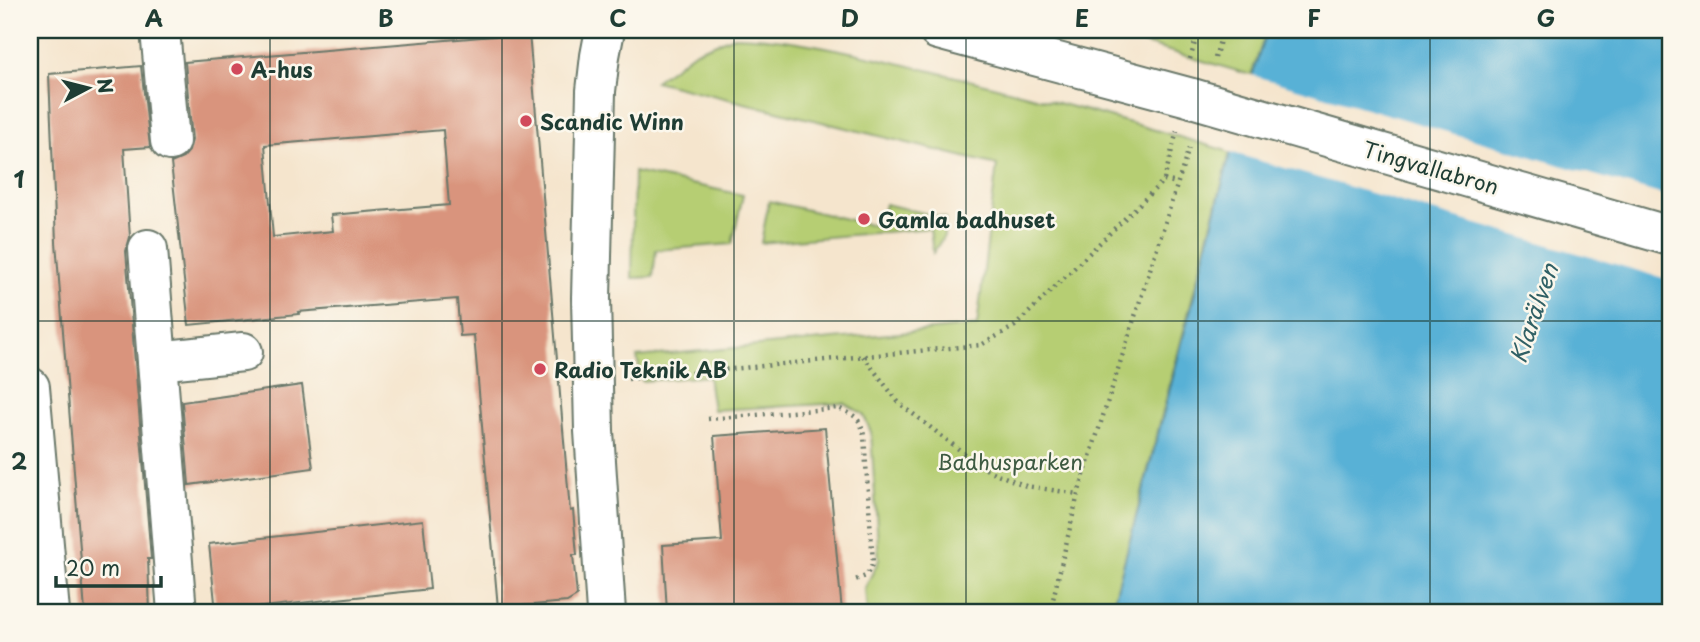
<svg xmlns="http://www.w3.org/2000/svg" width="1700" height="642" viewBox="0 0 1700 642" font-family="'Playpen Sans',sans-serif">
  <rect width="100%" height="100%" fill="#fbf7ec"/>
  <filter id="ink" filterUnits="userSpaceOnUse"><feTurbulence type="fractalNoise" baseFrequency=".0143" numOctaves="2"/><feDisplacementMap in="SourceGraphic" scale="14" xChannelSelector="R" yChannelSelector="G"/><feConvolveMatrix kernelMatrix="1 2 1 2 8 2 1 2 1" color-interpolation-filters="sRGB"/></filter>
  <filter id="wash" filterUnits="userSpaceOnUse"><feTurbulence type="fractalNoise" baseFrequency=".00686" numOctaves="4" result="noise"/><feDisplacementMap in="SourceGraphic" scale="28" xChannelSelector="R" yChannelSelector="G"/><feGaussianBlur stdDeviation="1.57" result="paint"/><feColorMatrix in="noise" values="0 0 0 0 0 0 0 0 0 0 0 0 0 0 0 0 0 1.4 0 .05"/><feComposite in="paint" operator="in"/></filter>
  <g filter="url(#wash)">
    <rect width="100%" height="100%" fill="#f5e5cd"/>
    <!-- green -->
    <g fill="#b6ce73" stroke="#6a8654" stroke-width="2">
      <polygon points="1097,30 1267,30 1251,75"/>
      <path d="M734,36C800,38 864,55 927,70C1029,94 1130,122 1230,152L1111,612H867L865,588L879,560L871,432L863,414L844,403L713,410L708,376L642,381L637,357L977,326L997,165L655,81L696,51Z"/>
      <polygon points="634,172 743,195 732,244 656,250 653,277 632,278"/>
      <polygon points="769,201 880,227 885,204 945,218 944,236 933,253 930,228 761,243"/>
    </g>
    <!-- water -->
    <path fill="#59b1d6" stroke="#3c7785" stroke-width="2" d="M1267,30H1670V612H1111C1139,507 1167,403 1194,297C1217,208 1237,118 1267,30Z"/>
    <!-- pier -->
    <polygon fill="#f5e5cd" points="1248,74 1670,197 1670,280 1226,151"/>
    <g id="blocks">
      <!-- building -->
      <g fill="#d9947d" fill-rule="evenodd">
        <path d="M529,33L570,511L573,510L577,555H573L577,596L567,602L498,608L474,335L460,336L457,299L298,312L299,314L189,325L171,163L183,158L189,151L192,140L185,62ZM443,130L449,205L331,215L333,231L273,237L265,145Z"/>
        <polygon points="141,66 150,147 124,149 130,237 126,251 151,559 148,559 150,612 85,612 56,242 49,74"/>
        <polygon points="302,385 313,468 189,485 182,402"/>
        <polygon points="825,428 842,612 667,612 663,545 722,541 714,436"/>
        <polygon points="423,520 430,589 216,612 209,544"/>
      </g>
    </g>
  </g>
  <g filter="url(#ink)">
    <use href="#blocks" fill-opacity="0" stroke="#6a786a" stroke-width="2"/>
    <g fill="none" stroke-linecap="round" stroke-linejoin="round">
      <defs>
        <g id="minor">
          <polyline points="160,30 170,141"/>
          <polyline points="605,30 600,56 596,91 591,298 594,431 606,612"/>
          <polyline points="938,30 1192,98"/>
          <polyline points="148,249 177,612"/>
          <polyline points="157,361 243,352"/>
          <polyline points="30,387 50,612"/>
        </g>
      </defs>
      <!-- minor casing -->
      <use href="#minor" stroke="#6a786a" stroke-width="42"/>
      <!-- path -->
      <g stroke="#6a786a" stroke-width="4.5" stroke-dasharray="2 5" stroke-linecap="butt">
        <polyline points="1215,58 1223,30"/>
        <polyline points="1190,59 1199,30"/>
        <polyline points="1164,180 1177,131"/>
        <polyline points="863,356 899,403 983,468 1026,486 1078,494"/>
        <polyline points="628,379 981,345 1015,326 1164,180 1177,183"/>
        <path d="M708,419L838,408C855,415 861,418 864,436L873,563L866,576L852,581"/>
        <polyline points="1050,612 1078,494 1189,148"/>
      </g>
      <!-- minor -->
      <use href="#minor" stroke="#fff" stroke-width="38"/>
      <defs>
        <polyline id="minor-bridge" points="1192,98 1670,236"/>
      </defs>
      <!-- minor-bridge casing -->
      <use href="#minor-bridge" stroke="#6a786a" stroke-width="42" stroke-linecap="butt"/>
      <!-- minor-bridge -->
      <use href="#minor-bridge" stroke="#fff" stroke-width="38"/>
    </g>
  </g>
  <!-- grid -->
  <path fill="none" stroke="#1f3d34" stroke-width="2" stroke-opacity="0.55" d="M270,30V612M502,30V612M734,30V612M966,30V612M1198,30V612M1430,30V612M30,321H1670"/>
  <!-- markers -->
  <g fill="#d1495b" stroke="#fbf7ec" stroke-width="2.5">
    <circle cx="237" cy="69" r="7"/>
    <circle cx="526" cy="121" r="7"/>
    <circle cx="864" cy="219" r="7"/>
    <circle cx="540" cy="369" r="7"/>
  </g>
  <g text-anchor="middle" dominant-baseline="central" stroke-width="5" stroke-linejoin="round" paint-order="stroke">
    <!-- poi labels -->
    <g font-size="21" font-weight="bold" fill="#1f3d34" stroke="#fbf7ec" text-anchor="start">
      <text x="251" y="69">A-hus</text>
      <text x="540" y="121">Scandic Winn</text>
      <text x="878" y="219">Gamla badhuset</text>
      <text x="554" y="369">Radio Teknik AB</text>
    </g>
    <!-- street labels -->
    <g font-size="21" fill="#1f3d34" stroke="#fbf7ec">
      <text transform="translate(1431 167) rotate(16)">Tingvallabron</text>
    </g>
    <!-- park labels -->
    <g font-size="21" fill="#3d5a41" stroke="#fbf7ec">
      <text x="1010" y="461">Badhusparken</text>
    </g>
    <!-- water labels -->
    <g font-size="23" font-style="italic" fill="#306065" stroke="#fbf7ec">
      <text transform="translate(1533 313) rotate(-71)">Klarälven</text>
    </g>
  </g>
  <!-- margin -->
  <rect width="1700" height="642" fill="none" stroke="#fbf7ec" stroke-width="77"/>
  <!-- north arrow -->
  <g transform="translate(88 88) rotate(83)" stroke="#fbf7ec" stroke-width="5" paint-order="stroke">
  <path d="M0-5L12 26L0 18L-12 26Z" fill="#1f3d34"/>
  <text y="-10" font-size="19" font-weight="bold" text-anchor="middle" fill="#1f3d34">N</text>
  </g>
  <!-- scale -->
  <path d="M56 576v10h105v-10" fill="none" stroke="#1f3d34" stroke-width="3.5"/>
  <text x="66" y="576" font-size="21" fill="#1f3d34" stroke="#fbf7ec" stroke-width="5" paint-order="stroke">20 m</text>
  <rect x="38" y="38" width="1624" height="566" fill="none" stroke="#1f3d34" stroke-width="2.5"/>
  <g font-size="23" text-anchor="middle" font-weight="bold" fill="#1f3d34">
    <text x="154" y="27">A</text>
    <text x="386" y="27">B</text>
    <text x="618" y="27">C</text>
    <text x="850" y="27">D</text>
    <text x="1082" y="27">E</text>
    <text x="1314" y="27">F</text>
    <text x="1546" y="27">G</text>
    <text x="19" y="188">1</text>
    <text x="19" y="470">2</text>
  </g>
</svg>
